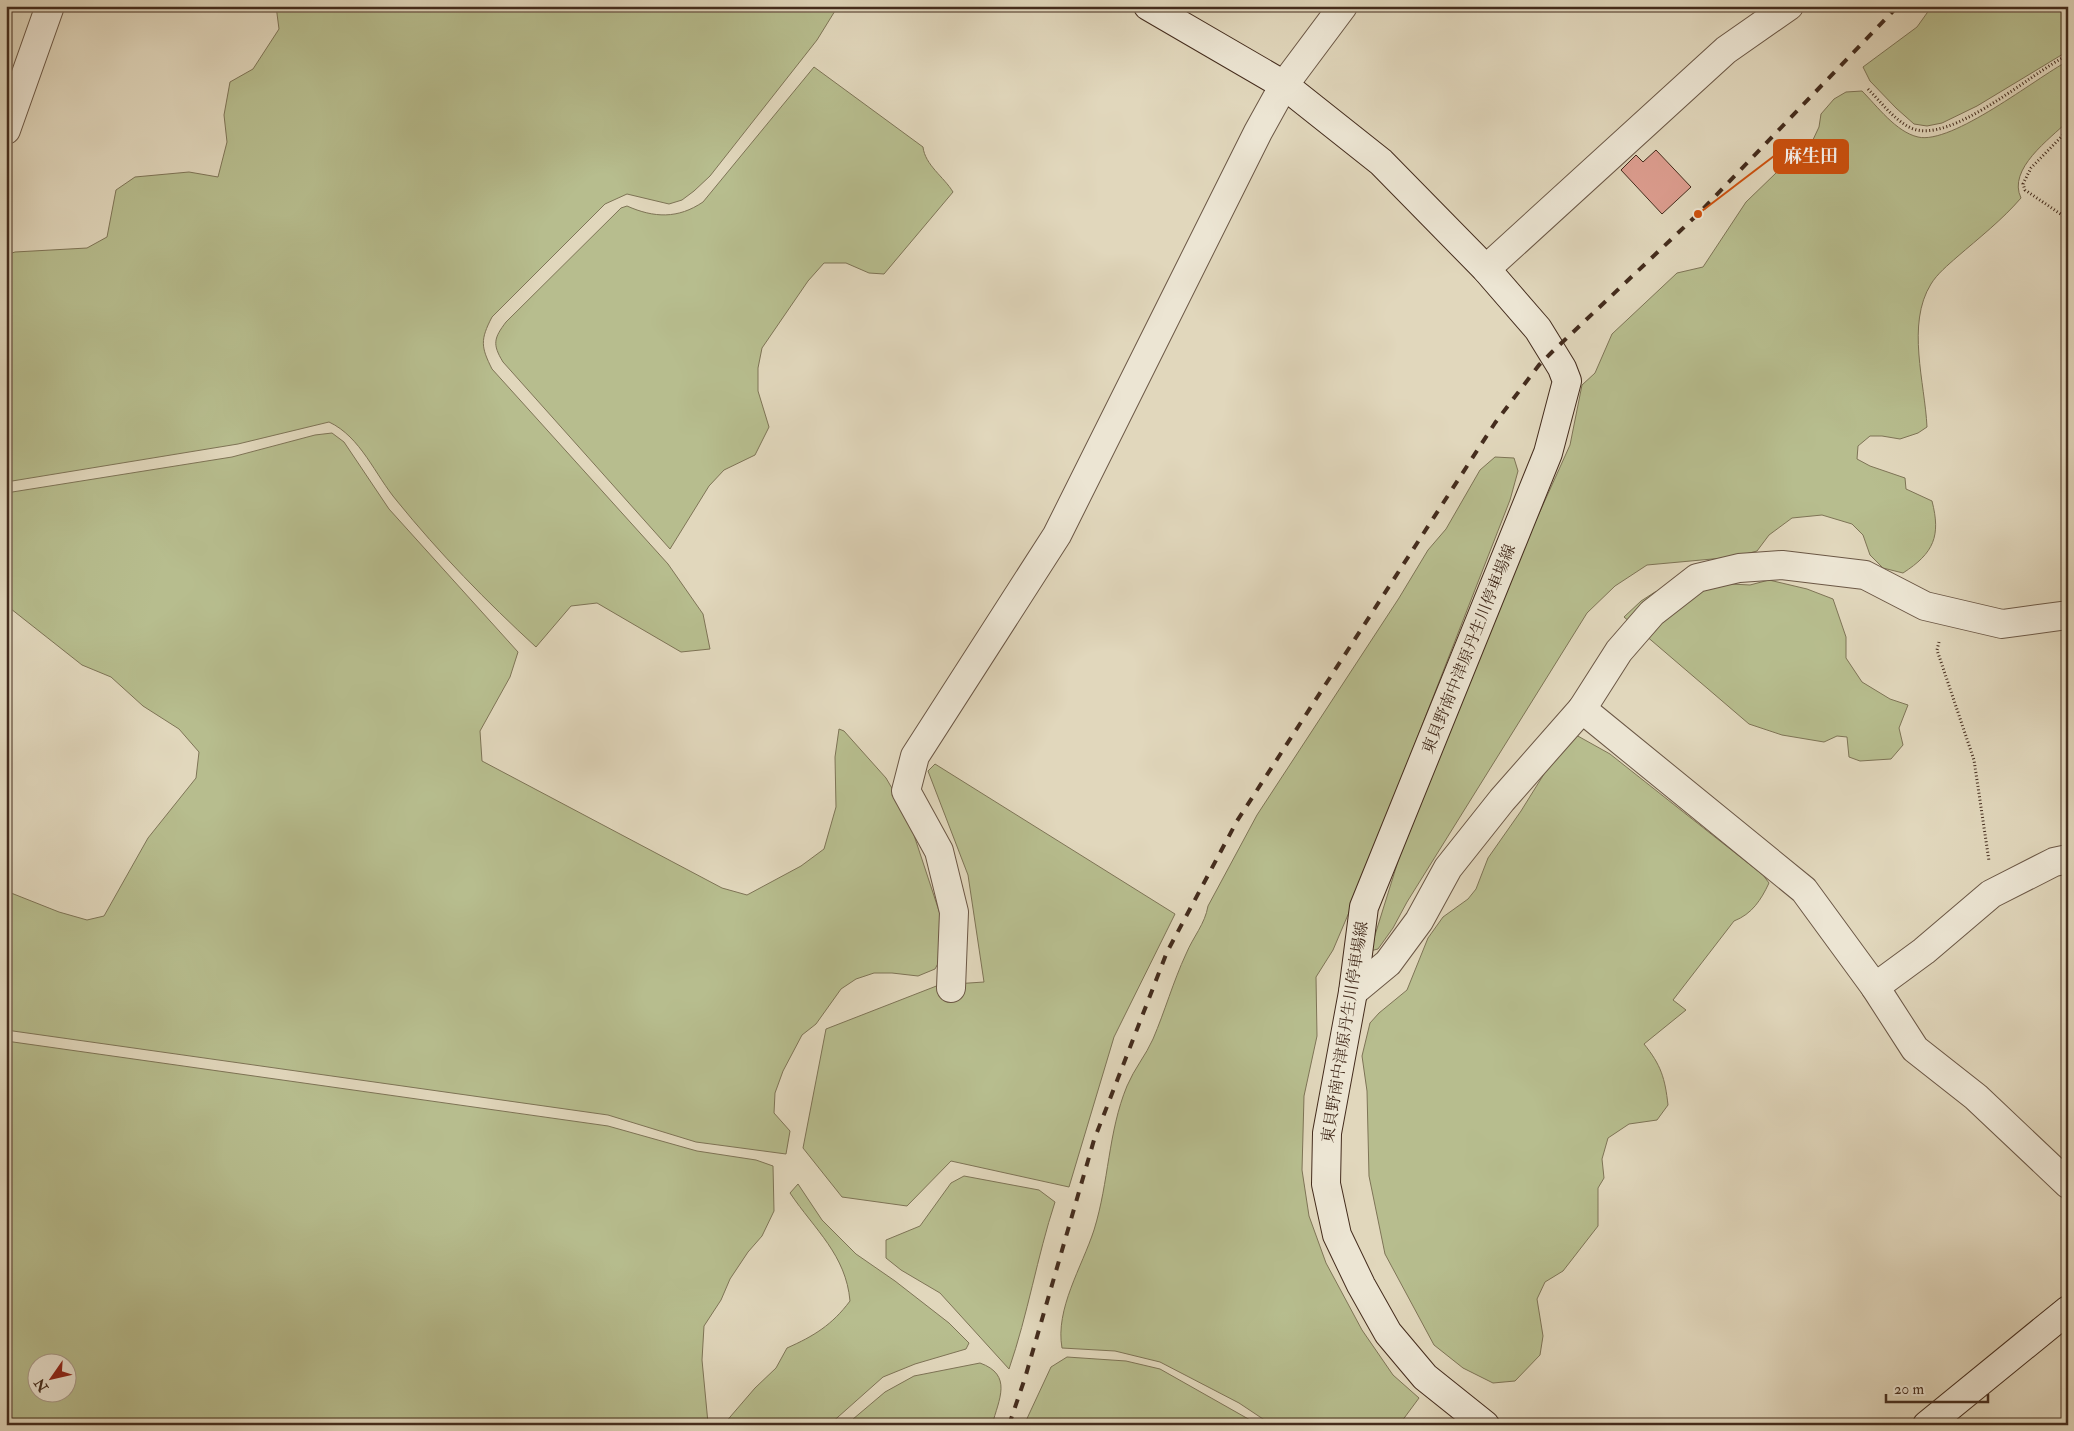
<svg xmlns="http://www.w3.org/2000/svg" width="2074" height="1431" viewBox="0 0 2074 1431" font-family="'IM FELL Double Pica','Noto Serif JP',serif">
  <rect width="100%" height="100%" fill="#e1d7bc"/>
  <filter id="stains"><feTurbulence type="fractalNoise" baseFrequency=".004" numOctaves="4"/><feColorMatrix values="0 0 0 0 .2 0 0 0 0 .09 0 0 0 0 .02 0 0 0 .5 -.17"/></filter>
  <radialGradient id="worn" r=".72"><stop offset=".6" stop-color="#630" stop-opacity="0"/><stop offset="1" stop-color="#630" stop-opacity=".3"/></radialGradient>
  <!-- green -->
  <g fill="#b7bd8e" stroke="#7e7456" fill-rule="evenodd">
    <path d="M276,6H838L817,40L710,176L694,191L682,200L669,204L627,194L605,204L492,317C480,340 481,347 492,369L668,564L703,614L710,649L681,652L597,603L571,606L536,647C487,602 439,553 397,501C375,475 361,437 329,422L238,444L6,482V255L15,252L87,248L107,237L116,190L135,177L189,172L218,177L227,142L224,115L230,82L253,69L279,29Z"/>
    <polygon points="1932,6 2068,6 2068,51 1977,106 1942,123 1927,126 1914,124 1896,108 1870,81 1863,67 1917,27"/>
    <path d="M2068,61V121C2050,139 2007,169 2021,198C2002,220 1979,238 1957,257C1948,265 1937,274 1931,284C1906,324 1925,383 1927,427L1918,433L1900,439L1882,436H1870L1858,446L1857,459L1870,466L1905,478L1906,489L1932,501C1941,536 1934,553 1903,573L1883,568L1870,555L1863,535L1852,524L1822,515L1792,518L1769,535L1757,551L1734,557L1647,565L1615,586L1587,613L1407,902L1393,928L1378,949L1370,951L1399,858L1528,538L1570,445L1582,385L1595,373L1612,334L1677,273L1703,267L1746,202L1777,172L1802,154L1811,144L1819,127L1821,114L1834,99L1846,92L1862,91C1877,106 1896,132 1918,137C1952,145 2036,78 2068,61Z"/>
    <path d="M814,67L923,147C925,165 944,177 953,192L884,274L869,273L846,263H824L808,281L762,348L758,368V391L769,427L755,455L724,470L709,486L670,549L503,362C492,344 494,338 506,322L621,208L627,206C654,218 678,219 703,202Z"/>
    <polygon points="332,433 344,442 389,509 518,652 510,677 480,731 482,761 722,888 747,895 801,866 824,849 836,807 835,757 839,729 844,731 886,778 907,814 942,920 941,958 935,969 918,976 892,973 874,973 856,979 841,989 816,1024 802,1035 783,1071 775,1093 774,1113 790,1131 786,1154 696,1142 608,1115 6,1030 6,891 59,912 87,920 104,916 148,838 196,778 199,752 179,729 143,706 111,677 82,665 6,605 6,493 232,457 315,435"/>
    <path d="M1495,457L1514,458L1518,471L1510,500L1350,910L1333,950L1316,977L1317,1036L1304,1096L1302,1170L1309,1216L1326,1263L1362,1330L1393,1375L1419,1398L1399,1425H1272L1239,1403L1160,1362L1115,1351L1062,1348C1055,1309 1082,1267 1094,1230C1109,1182 1108,1132 1127,1086C1134,1069 1146,1055 1153,1039C1165,1011 1173,982 1186,954C1193,937 1205,924 1208,906L1257,815L1399,598L1428,550L1446,529L1480,470Z"/>
    <polygon points="1769,580 1807,589 1833,599 1846,637 1846,658 1862,682 1890,699 1908,705 1899,728 1903,745 1891,759 1860,761 1849,757 1847,737 1837,736 1824,742 1782,735 1749,724 1624,617 1641,601 1655,592 1671,588 1731,584 1750,585"/>
    <path d="M1576,735L1610,754L1763,875L1769,883C1761,900 1752,914 1734,921L1673,1000L1686,1010L1644,1044C1661,1065 1665,1078 1668,1105L1657,1120L1629,1124L1608,1138L1602,1159L1604,1178L1598,1188V1226L1563,1271L1545,1282L1537,1299L1543,1336L1540,1355L1515,1381L1493,1383L1463,1368L1434,1345L1385,1254L1369,1176L1367,1091L1362,1056L1370,1023L1379,1013L1407,990L1428,938L1443,917L1468,899L1476,889L1488,858L1521,811L1549,766Z"/>
    <polygon points="935,764 1175,914 1114,1037 1069,1187 951,1161 907,1206 842,1197 803,1148 826,1029 939,985 984,982 968,875 928,771"/>
    <path d="M6,1041L608,1126L697,1151L756,1160L773,1166L774,1211L762,1236L748,1252L730,1279L721,1300L704,1326L702,1360L708,1423L724,1424L755,1388L776,1368L787,1348C814,1336 832,1325 850,1301C846,1255 815,1230 790,1193L798,1184L822,1220L856,1254L895,1281L949,1323L969,1343L966,1349L915,1364L883,1377L829,1425H6ZM38,1364H68V1394H38Z"/>
    <path d="M964,1176L1039,1190L1055,1202C1037,1257 1028,1314 1009,1369L940,1293L901,1270L886,1258V1240L920,1226L951,1183Z"/>
    <polygon points="1067,1357 1126,1361 1160,1369 1259,1425 1024,1425 1051,1367"/>
    <path d="M980,1363C1013,1375 999,1399 992,1425H846L885,1392L914,1376Z"/>
  </g>
  <!-- building -->
  <polygon fill="#dc9d8f" stroke="#442c1d" points="1656,150 1691,187 1662,214 1621,170 1636,155 1643,162"/>
  <g fill="none" stroke-linecap="round" stroke-linejoin="round">
    <defs>
      <g id="street">
        <polyline points="6,130 50,6"/>
        <polyline points="1486,269 1726,50 1789,6"/>
        <polyline points="1582,709 1619,651 1652,613 1697,578 1739,568 1782,565 1865,575 1925,606 2002,624 2068,615"/>
        <polyline points="1875,987 1924,951 1991,894 2054,862 2068,859"/>
        <polyline points="951,988 954,912 939,851 906,791 915,756 1057,535 1258,132 1284,85 1343,6"/>
        <polyline points="1353,992 1388,963 1419,921 1448,868 1502,800 1582,709 1804,890 1875,987 1915,1049 1976,1097 2068,1184"/>
      </g>
      <g id="secondary">
        <polyline points="1148,6 1284,85 1381,162 1486,269 1538,329 1562,368 1567,381 1548,453 1364,907 1353,992 1327,1133 1326,1184 1337,1235 1361,1285 1388,1333 1425,1377 1485,1425"/>
        <polyline points="1927,1425 2068,1310"/>
      </g>
    </defs>
    <!-- street casing -->
    <use href="#street" stroke="#6b5745" stroke-width="30"/>
    <!-- secondary casing -->
    <use href="#secondary" stroke="#442c1d" stroke-width="30"/>
    <!-- path -->
    <g stroke="#442c1d" stroke-width="3" stroke-dasharray="1 2.5" stroke-linecap="butt">
      <path d="M1868,89C1881,102 1894,120 1911,128C1950,146 2032,72 2068,55"/>
      <polyline points="2068,130 2031,168 2023,184 2025,190 2068,219"/>
      <polyline points="1939,642 1937,650 1974,760 1989,861"/>
    </g>
    <!-- street -->
    <use href="#street" stroke="#ece5d3" stroke-width="28"/>
    <!-- secondary -->
    <use href="#secondary" stroke="#ece5d3" stroke-width="28"/>
    <!-- rail -->
    <polyline stroke="#442c1d" stroke-width="4" stroke-dasharray="9 9" stroke-linecap="butt" points="1009,1425 1025,1378 1094,1140 1167,952 1237,821 1495,423 1539,365 1552,352 1698,214 1898,6"/>
  </g>
  <g text-anchor="middle" dominant-baseline="central" stroke-width="5" stroke-linejoin="round" paint-order="stroke">
    <!-- street labels -->
    <g font-size="16" fill="#442c1d" stroke="#ece5d3">
      <text transform="translate(1469 649) rotate(-68)">東貝野南中津原丹生川停車場線</text>
      <text transform="translate(1345 1032) rotate(-81)">東貝野南中津原丹生川停車場線</text>
    </g>
  </g>
  <!-- callouts -->
  <path fill="none" stroke="#cf520f" stroke-width="2" d="M1698 214L1774 156"/>
  <circle fill="#cf520f" stroke="#ece5d3" stroke-width="2" cx="1698" cy="214" r="5"/>
  <rect fill="#cf520f" stroke="#cf520f" stroke-width="2" x="1774" y="140" width="74" height="33" rx="5"/>
  <g font-size="18" text-anchor="middle" font-weight="bold" fill="#fff">
    <text x="1811" y="162">麻生田</text>
  </g>
  <!-- margin -->
  <rect width="2074" height="1431" fill="none" stroke="#e1d7bc" stroke-width="25"/>
  <rect x="8" y="8" width="2059" height="1416" fill="none" stroke="#442c1d" stroke-width="2.5"/>
  <rect x="12" y="12" width="2049" height="1406" fill="none" stroke="#442c1d"/>
  <!-- north arrow -->
  <g transform="translate(52 1378) rotate(236)"><circle r="24" fill="#ece5d3" stroke="#a99b8a"/>
  <path d="M0-4L9 19L0 12L-9 19Z" fill="#8f2418"/>
  <text y="-8" font-size="14" font-weight="bold" text-anchor="middle" fill="#442c1d">N</text>
  </g>
  <!-- scale -->
  <path d="M1886 1394v8h102v-8" fill="none" stroke="#442c1d" stroke-width="2.5"/>
  <text x="1894" y="1394" font-size="15" fill="#442c1d" stroke="#ece5d3" stroke-width="4" paint-order="stroke">20 m</text>
  <rect width="100%" height="100%" filter="url(#stains)"/>
  <rect width="100%" height="100%" fill="url(#worn)"/>
</svg>
